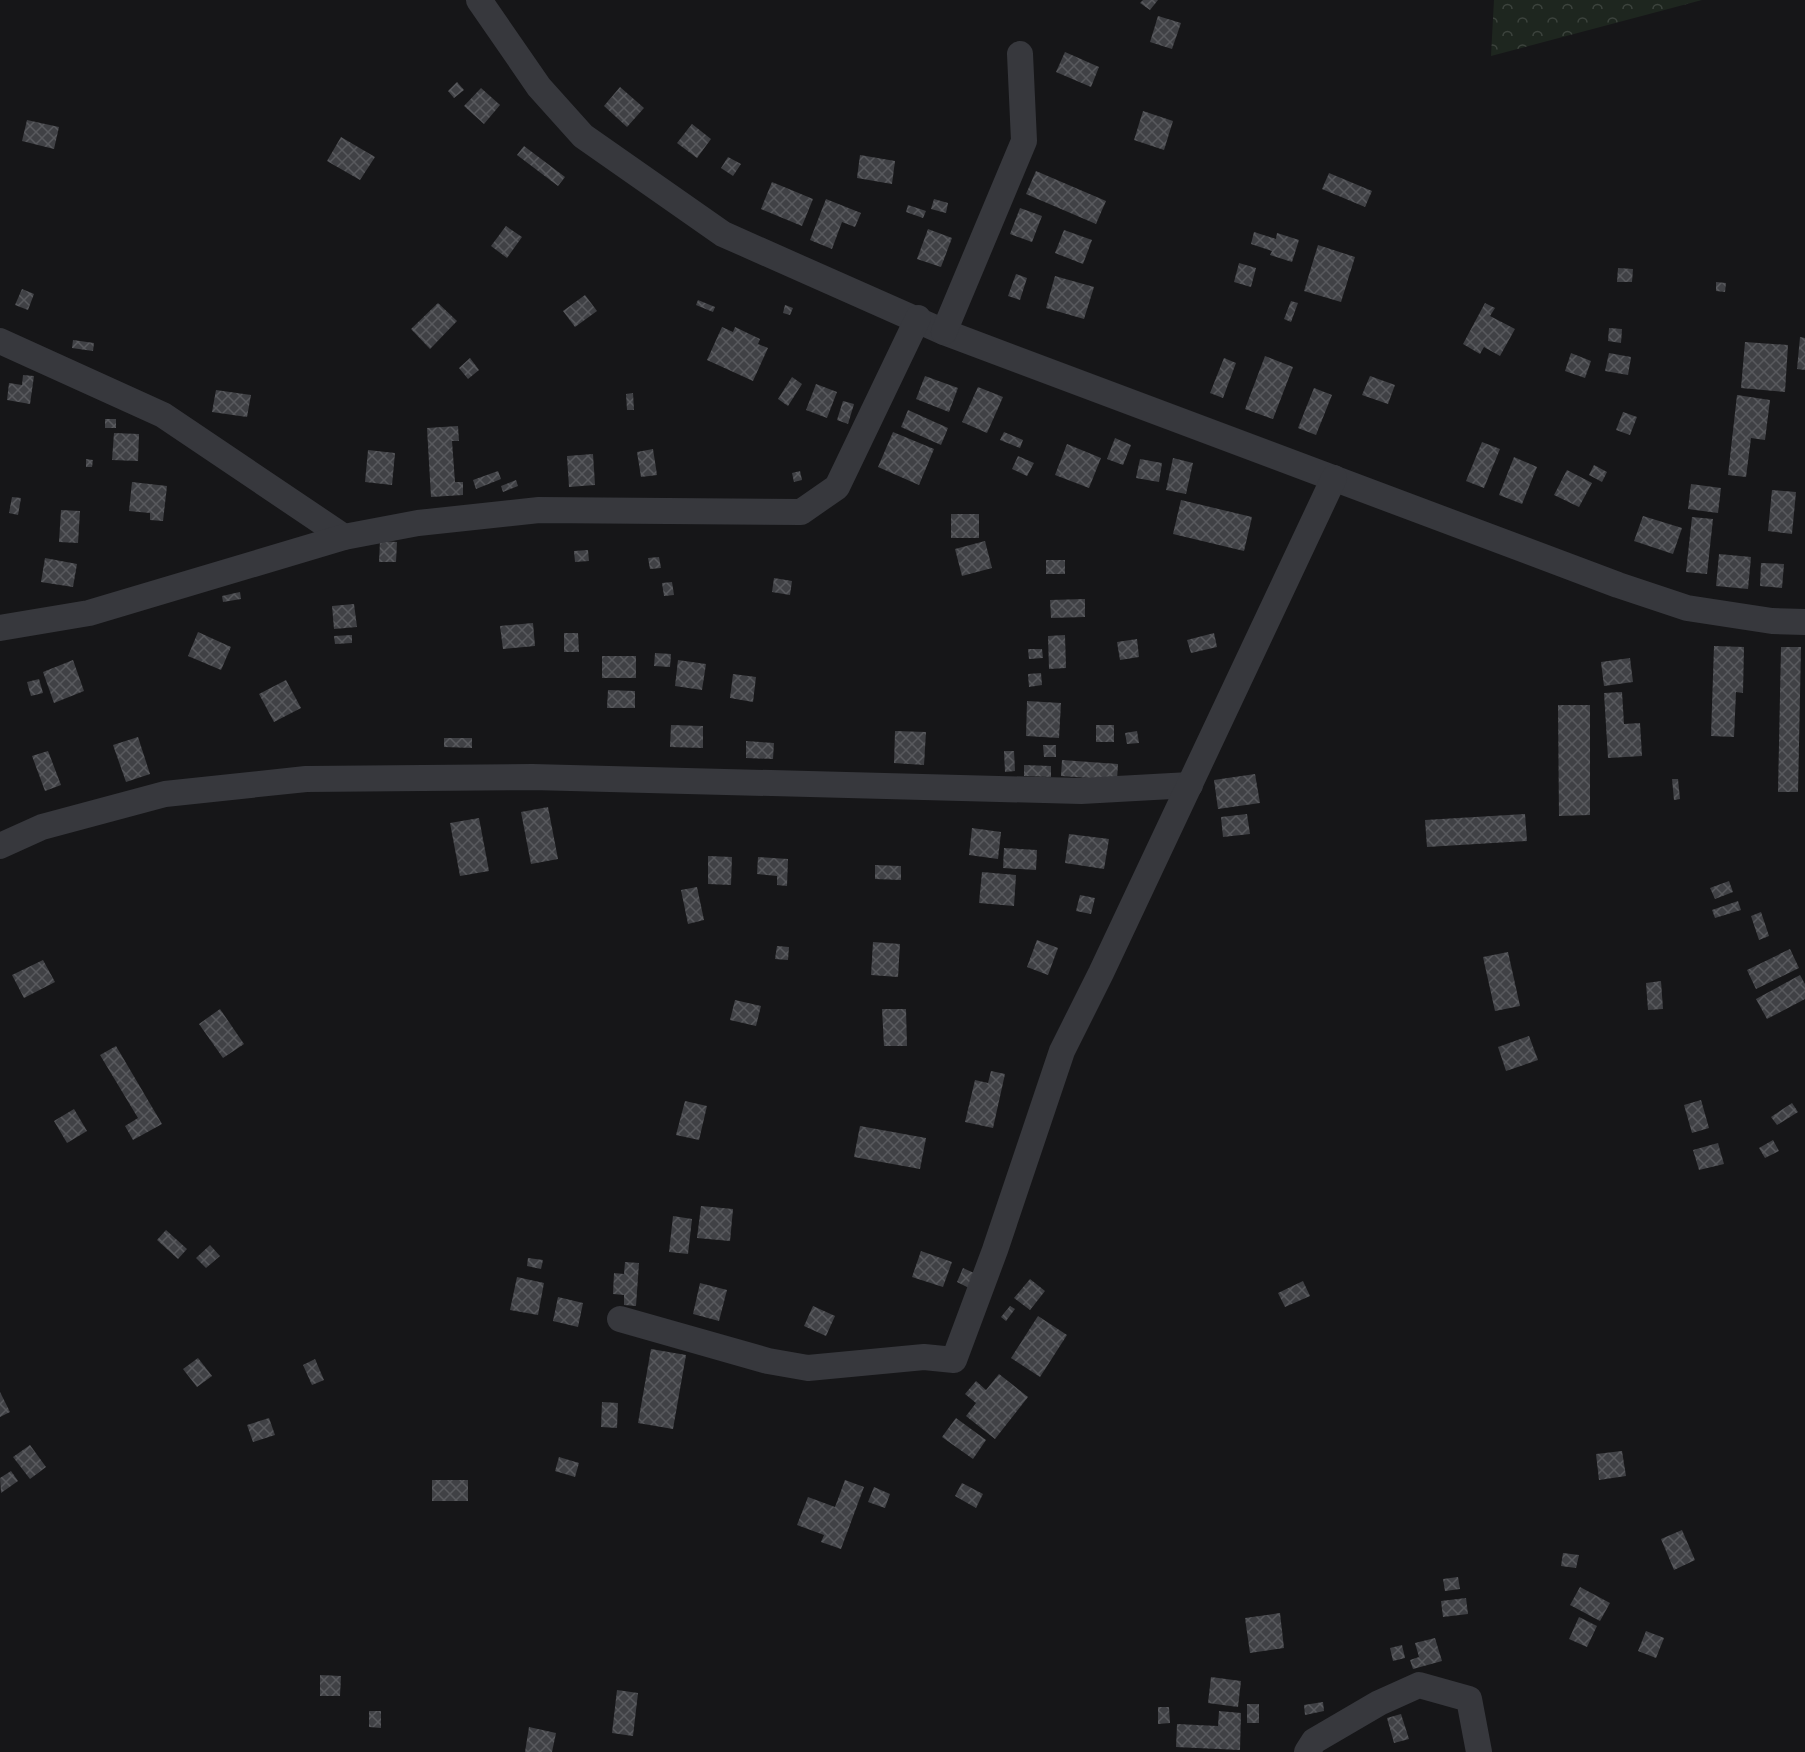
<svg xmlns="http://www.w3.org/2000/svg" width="1805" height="1752" viewBox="0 0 1805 1752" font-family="Quicksand,sans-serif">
  <defs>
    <pattern id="forest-crowns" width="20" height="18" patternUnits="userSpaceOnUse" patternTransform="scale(1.5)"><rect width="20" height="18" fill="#1e261f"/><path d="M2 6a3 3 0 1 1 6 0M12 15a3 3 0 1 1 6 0" fill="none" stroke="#3c433d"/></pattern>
    <pattern id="building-cross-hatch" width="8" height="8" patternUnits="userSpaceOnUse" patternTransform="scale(1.5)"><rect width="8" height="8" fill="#404145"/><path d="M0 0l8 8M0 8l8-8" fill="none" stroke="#595a5e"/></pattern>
  </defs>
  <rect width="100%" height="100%" fill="#161618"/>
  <!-- forest -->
  <polygon fill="url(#forest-crowns)" points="1494,0 1702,0 1491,56"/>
  <!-- building -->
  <g fill="url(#building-cross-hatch)">
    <polygon points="1143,0 1158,0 1150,10 1140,3"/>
    <polygon points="1158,16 1181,23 1172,49 1150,42"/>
    <polygon points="1065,52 1099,67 1091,87 1056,72"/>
    <polygon points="457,82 464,90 454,98 448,91"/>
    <polygon points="620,87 644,108 627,127 604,106"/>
    <polygon points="481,88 500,105 484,124 464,106"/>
    <polygon points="1143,111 1173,121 1164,150 1134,140"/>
    <polygon points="27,120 59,127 54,149 22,141"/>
    <polygon points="692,124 711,139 697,158 677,143"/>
    <polygon points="341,137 375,157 360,180 327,161"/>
    <polygon points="524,146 565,177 558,186 517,155"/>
    <polygon points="860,155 895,161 892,184 857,178"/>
    <polygon points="728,157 741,164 733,176 721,168"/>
    <polygon points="1036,171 1106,201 1096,224 1026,194"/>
    <polygon points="1329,173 1372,191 1365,207 1322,189"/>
    <polygon points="772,182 813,199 802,226 761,209"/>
    <polygon points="826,199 861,213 855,227 842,222 832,249 810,240"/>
    <polygon points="934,199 948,203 946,213 931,209"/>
    <polygon points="908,205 926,211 923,218 906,212"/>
    <polygon points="1020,208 1042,216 1032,242 1010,234"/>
    <polygon points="506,226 522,237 507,258 491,246"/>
    <polygon points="928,229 952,238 941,267 917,259"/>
    <polygon points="1064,230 1092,240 1083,264 1055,253"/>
    <polygon points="1254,232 1276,239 1277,233 1299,240 1292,262 1270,255 1272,251 1251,244"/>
    <polygon points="1318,245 1355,257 1341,302 1304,291"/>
    <polygon points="1239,263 1256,268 1251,287 1234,282"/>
    <polygon points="1618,268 1633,269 1632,282 1617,282"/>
    <polygon points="1016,274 1027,278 1020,300 1008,296"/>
    <polygon points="1055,276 1094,287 1084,319 1046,308"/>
    <polygon points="1716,282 1726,283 1725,292 1716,291"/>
    <polygon points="22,289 34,294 28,310 15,305"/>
    <polygon points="585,295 597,311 575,327 563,311"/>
    <polygon points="698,300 715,307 713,312 696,305"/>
    <polygon points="1291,301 1298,303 1291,322 1284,319"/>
    <polygon points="438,303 457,321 430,349 411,329"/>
    <polygon points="1485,303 1495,308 1490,316 1515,329 1500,356 1484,347 1480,354 1463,344"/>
    <polygon points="785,305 793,308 790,315 783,313"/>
    <polygon points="722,327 733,332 735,327 760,339 758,344 768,348 753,381 707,360"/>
    <polygon points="1609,328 1622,329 1621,343 1608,341"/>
    <polygon points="1800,337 1805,338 1805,370 1797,369"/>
    <polygon points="73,340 94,343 93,351 72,348"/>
    <polygon points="1745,342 1788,345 1785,392 1741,388"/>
    <polygon points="1571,353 1591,361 1585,378 1565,371"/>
    <polygon points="1609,353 1631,357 1628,375 1605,371"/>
    <polygon points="1265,356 1293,367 1273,419 1245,409"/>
    <polygon points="470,358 479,370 468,379 459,368"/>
    <polygon points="1224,358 1236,363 1223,398 1210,393"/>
    <polygon points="23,375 34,376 30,404 7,400 9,383 22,385"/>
    <polygon points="925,376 958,388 949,412 916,399"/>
    <polygon points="1370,376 1395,385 1388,404 1362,395"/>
    <polygon points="792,377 802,384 788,406 778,399"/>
    <polygon points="816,384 837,392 827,418 806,410"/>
    <polygon points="978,387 1003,397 987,433 962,422"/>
    <polygon points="1314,388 1332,395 1316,435 1298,428"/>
    <polygon points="216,390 251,395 247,417 212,412"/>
    <polygon points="633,393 634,410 627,410 626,394"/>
    <polygon points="1737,395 1770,400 1765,440 1751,438 1746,477 1728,475"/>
    <polygon points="843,401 854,404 848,424 837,420"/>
    <polygon points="908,410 948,428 941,445 901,427"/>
    <polygon points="1623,412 1637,417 1630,435 1616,430"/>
    <rect x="105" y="419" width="11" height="9"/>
    <polygon points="458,426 459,441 452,441 455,482 463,482 463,495 431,497 427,428"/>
    <polygon points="893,432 934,449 919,485 878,467"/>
    <polygon points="1004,432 1023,440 1020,448 1000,440"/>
    <polygon points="114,433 139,434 138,461 112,460"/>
    <polygon points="1115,438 1131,445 1123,465 1107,459"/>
    <polygon points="1482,442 1500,449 1484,488 1466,481"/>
    <polygon points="1067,444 1101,458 1089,488 1055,475"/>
    <polygon points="653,449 657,475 641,477 637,452"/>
    <polygon points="368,450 395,453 392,485 365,482"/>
    <polygon points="593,454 595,485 569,487 567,456"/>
    <polygon points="1018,456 1034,463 1027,476 1012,469"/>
    <polygon points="1514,457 1537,467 1522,504 1499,495"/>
    <polygon points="1173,458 1193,463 1186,494 1166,490"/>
    <polygon points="86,459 93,460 92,467 86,467"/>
    <polygon points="1140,459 1162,463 1159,482 1136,478"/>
    <polygon points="1594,465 1607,472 1602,482 1589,475"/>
    <polygon points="1567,470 1592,483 1579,507 1554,495"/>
    <polygon points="498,471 501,479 476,489 473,480"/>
    <polygon points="800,471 802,480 794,482 792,473"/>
    <polygon points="516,480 518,486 503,492 501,486"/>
    <polygon points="132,482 167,486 163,521 150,520 150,513 129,511"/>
    <polygon points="1691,484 1721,488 1718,513 1688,509"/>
    <polygon points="1772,490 1796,492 1792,534 1768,531"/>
    <polygon points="12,497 21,498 18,515 9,513"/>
    <polygon points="1181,500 1252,517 1244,551 1173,534"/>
    <polygon points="61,510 80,511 78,543 59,542"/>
    <rect x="951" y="514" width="28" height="24"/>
    <polygon points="1643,516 1682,528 1673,554 1634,541"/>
    <polygon points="1692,517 1713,519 1707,574 1686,572"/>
    <polygon points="380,541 397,542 396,562 379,562"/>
    <polygon points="985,541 992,568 962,576 955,549"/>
    <polygon points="588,550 589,561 575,562 574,551"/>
    <polygon points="1719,554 1751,557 1748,589 1716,586"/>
    <polygon points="659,557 661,568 650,569 648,558"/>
    <polygon points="45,558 77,564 73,587 41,582"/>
    <rect x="1046" y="560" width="19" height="14"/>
    <polygon points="1761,563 1784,564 1782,588 1760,586"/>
    <polygon points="774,578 792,581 790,595 772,592"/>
    <polygon points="672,582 674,595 664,596 662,583"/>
    <polygon points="240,592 241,599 223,602 222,596"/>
    <polygon points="1085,599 1085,617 1051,618 1050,600"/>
    <polygon points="354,604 357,627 334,629 332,606"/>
    <polygon points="533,623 535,646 503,649 500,626"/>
    <polygon points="198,632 231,647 221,670 188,656"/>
    <polygon points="564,633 578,633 579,652 564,652"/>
    <polygon points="1214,633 1217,647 1191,653 1187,640"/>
    <polygon points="352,635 352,643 335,644 334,636"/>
    <polygon points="1065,635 1066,668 1049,669 1048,636"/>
    <polygon points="1137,639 1139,657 1120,660 1117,642"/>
    <polygon points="1714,646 1744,647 1743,693 1736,692 1734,737 1711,736"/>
    <polygon points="1781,647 1801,647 1798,792 1778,792"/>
    <polygon points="1028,649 1042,649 1043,658 1029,659"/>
    <polygon points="655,653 671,654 670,667 654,666"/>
    <rect x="602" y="656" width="34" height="22"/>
    <polygon points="1630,658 1633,682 1604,686 1601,662"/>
    <polygon points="73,660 84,691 54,703 43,672"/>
    <polygon points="678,660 706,664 702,690 675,686"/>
    <polygon points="1041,673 1042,685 1029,687 1028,674"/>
    <polygon points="733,674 756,677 753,702 730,698"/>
    <polygon points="39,679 43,693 31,696 27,682"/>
    <polygon points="286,680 301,708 274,722 259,694"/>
    <polygon points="608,690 635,691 635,708 607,708"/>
    <polygon points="1622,692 1624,724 1640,723 1642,756 1608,758 1604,693"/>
    <polygon points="1027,701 1061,703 1059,738 1026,736"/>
    <polygon points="1558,705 1590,705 1590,815 1559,816"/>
    <polygon points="671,725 703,726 703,748 670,747"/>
    <rect x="1096" y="725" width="18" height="17"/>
    <polygon points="895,731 926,732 924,765 894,763"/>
    <polygon points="1137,731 1139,743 1127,744 1125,733"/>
    <polygon points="138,737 150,774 126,782 113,745"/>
    <polygon points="444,738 472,738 472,748 444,747"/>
    <polygon points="746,741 774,743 773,759 746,758"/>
    <polygon points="1043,745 1056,745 1056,757 1044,757"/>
    <polygon points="48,751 61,785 45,791 32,756"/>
    <polygon points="1004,751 1014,751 1015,771 1005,772"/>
    <polygon points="1062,760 1118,764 1117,780 1061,776"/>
    <polygon points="1024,765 1051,766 1051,777 1024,776"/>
    <polygon points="1255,774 1260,803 1218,809 1214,780"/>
    <polygon points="1672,779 1678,779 1680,799 1674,800"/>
    <polygon points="548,807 558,859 531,864 521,812"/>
    <polygon points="1247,814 1250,834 1223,837 1221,817"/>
    <polygon points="1525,814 1527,841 1427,847 1425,820"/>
    <polygon points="479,818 489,871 460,876 450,823"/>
    <polygon points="972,828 1001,832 998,859 969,855"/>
    <polygon points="1069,834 1109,839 1104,869 1065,863"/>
    <polygon points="1004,848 1037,850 1036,870 1003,868"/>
    <polygon points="708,856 732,857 731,885 708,884"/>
    <polygon points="758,857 788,859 787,886 777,885 777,876 757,874"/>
    <polygon points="875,865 901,866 901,880 875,879"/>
    <polygon points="982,872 1016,875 1014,906 979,903"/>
    <polygon points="1729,881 1733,892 1715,899 1710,888"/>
    <polygon points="697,887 704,920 688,924 681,890"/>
    <polygon points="1080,895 1095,898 1091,914 1076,911"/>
    <polygon points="1738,901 1741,910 1715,918 1712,910"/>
    <polygon points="1761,912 1769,936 1759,940 1751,916"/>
    <polygon points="1037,940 1058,948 1048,975 1027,967"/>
    <polygon points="873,942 900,944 898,977 871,975"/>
    <polygon points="777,946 789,947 788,960 775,959"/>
    <polygon points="1790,949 1799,968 1756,989 1747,970"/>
    <polygon points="1508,952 1520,1006 1495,1011 1483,957"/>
    <polygon points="43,960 55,982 24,998 12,975"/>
    <polygon points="1800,975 1805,984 1805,999 1767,1019 1756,999"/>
    <polygon points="1661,981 1663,1009 1648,1010 1646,983"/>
    <polygon points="735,1000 761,1006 756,1026 730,1020"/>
    <polygon points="220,1009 244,1044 223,1058 199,1024"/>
    <polygon points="882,1009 906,1009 907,1046 884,1046"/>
    <polygon points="1529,1036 1538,1060 1506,1071 1498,1047"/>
    <polygon points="116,1046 162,1124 133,1140 125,1126 138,1118 100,1055"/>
    <polygon points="991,1071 1005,1074 993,1128 965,1122 975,1080 988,1083"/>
    <polygon points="1701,1100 1709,1128 1692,1133 1684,1105"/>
    <polygon points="685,1101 707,1106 699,1140 676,1135"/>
    <polygon points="1792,1103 1798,1112 1777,1125 1771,1117"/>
    <polygon points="74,1109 87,1131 67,1143 54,1121"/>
    <polygon points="860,1126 926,1138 920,1169 854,1157"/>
    <polygon points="1773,1140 1779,1151 1765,1158 1759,1148"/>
    <polygon points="1718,1143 1724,1164 1699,1170 1693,1150"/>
    <polygon points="701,1206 733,1209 730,1241 697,1238"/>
    <polygon points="673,1216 692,1219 688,1254 669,1252"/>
    <polygon points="166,1230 187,1249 178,1259 157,1240"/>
    <polygon points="210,1245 220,1256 206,1268 196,1258"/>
    <polygon points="921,1251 952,1262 943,1287 912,1277"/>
    <polygon points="528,1258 543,1260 541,1269 527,1266"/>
    <polygon points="625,1262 639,1263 636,1306 624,1305 624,1295 613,1294 614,1273 624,1274"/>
    <polygon points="963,1268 976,1274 969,1288 957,1282"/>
    <polygon points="517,1277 544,1283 538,1315 510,1310"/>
    <polygon points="1030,1279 1045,1291 1030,1310 1014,1298"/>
    <polygon points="1303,1281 1310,1296 1285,1307 1278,1293"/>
    <polygon points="700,1283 727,1290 719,1321 693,1314"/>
    <polygon points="558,1297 583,1303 578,1327 553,1321"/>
    <polygon points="813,1306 835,1316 826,1336 804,1326"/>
    <polygon points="1010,1306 1015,1309 1006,1321 1001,1317"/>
    <polygon points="1038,1316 1067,1335 1040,1377 1011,1358"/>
    <polygon points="651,1349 686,1355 673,1429 638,1423"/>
    <polygon points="198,1358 212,1376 197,1387 183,1369"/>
    <polygon points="315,1359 324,1380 312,1385 303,1365"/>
    <polygon points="999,1374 1028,1397 995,1439 966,1416 976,1403 965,1394 976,1381 986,1390"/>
    <polygon points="0,1392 10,1412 0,1417"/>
    <polygon points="602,1402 618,1403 617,1428 601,1427"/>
    <polygon points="269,1418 275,1435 253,1442 247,1425"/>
    <polygon points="956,1418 986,1440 973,1459 942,1437"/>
    <polygon points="30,1445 46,1467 30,1479 13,1457"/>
    <polygon points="1622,1451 1626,1476 1599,1480 1596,1454"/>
    <polygon points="559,1457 579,1463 575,1477 555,1471"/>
    <polygon points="11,1471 18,1481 1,1493 0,1478"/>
    <rect x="432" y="1480" width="36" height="21"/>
    <polygon points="845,1480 864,1487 841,1549 821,1542 824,1535 797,1525 808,1497 835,1507"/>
    <polygon points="962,1483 983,1494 976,1508 955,1496"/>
    <polygon points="874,1487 890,1494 885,1508 868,1502"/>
    <polygon points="1682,1530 1695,1560 1674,1570 1661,1539"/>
    <polygon points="1563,1553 1579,1555 1576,1568 1561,1566"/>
    <polygon points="1458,1577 1460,1589 1445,1591 1443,1579"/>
    <polygon points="1580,1587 1610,1603 1600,1621 1570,1605"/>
    <polygon points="1466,1598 1468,1614 1443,1617 1441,1601"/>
    <polygon points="1280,1613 1284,1648 1250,1653 1245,1618"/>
    <polygon points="1579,1617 1597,1626 1587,1647 1569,1639"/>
    <polygon points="1646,1631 1664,1638 1656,1658 1638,1651"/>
    <polygon points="1435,1638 1442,1661 1413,1669 1410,1660 1419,1657 1415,1643"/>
    <polygon points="1402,1645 1405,1658 1393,1661 1390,1648"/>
    <polygon points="320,1675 341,1676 340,1696 320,1696"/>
    <polygon points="1211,1677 1241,1681 1238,1707 1208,1703"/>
    <polygon points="617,1690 638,1693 633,1736 612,1733"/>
    <polygon points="1323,1702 1324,1711 1305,1715 1304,1705"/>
    <rect x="1247" y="1704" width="12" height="19"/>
    <polygon points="1158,1707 1169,1707 1170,1723 1158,1724"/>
    <polygon points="369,1711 381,1711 381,1728 369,1727"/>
    <polygon points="1219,1711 1241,1713 1240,1750 1176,1747 1177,1724 1218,1726"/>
    <polygon points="1401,1714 1409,1739 1394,1743 1387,1718"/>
    <polygon points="529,1727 556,1733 552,1752 525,1752"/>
  </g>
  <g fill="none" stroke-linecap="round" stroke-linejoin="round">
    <!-- minor -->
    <g stroke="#37383d" stroke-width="26">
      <polyline points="479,0 539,87 583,136 723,234 944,332 1618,585 1687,608 1772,621 1805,622"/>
      <polyline points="944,332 1024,141 1020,54"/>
      <polyline points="0,341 163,415 344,537"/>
      <polyline points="0,628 89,613 344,537 418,523 539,510 801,512 837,487 918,318"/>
      <polyline points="0,846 42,827 165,794 306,779 532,777 1081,791 1190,785"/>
      <polyline points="620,1319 768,1361 808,1368 924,1357 954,1360 995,1250 1062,1051 1101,973 1334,478"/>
      <polyline points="1307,1752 1314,1741 1379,1703 1419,1685 1469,1699 1479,1752"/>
    </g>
  </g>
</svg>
